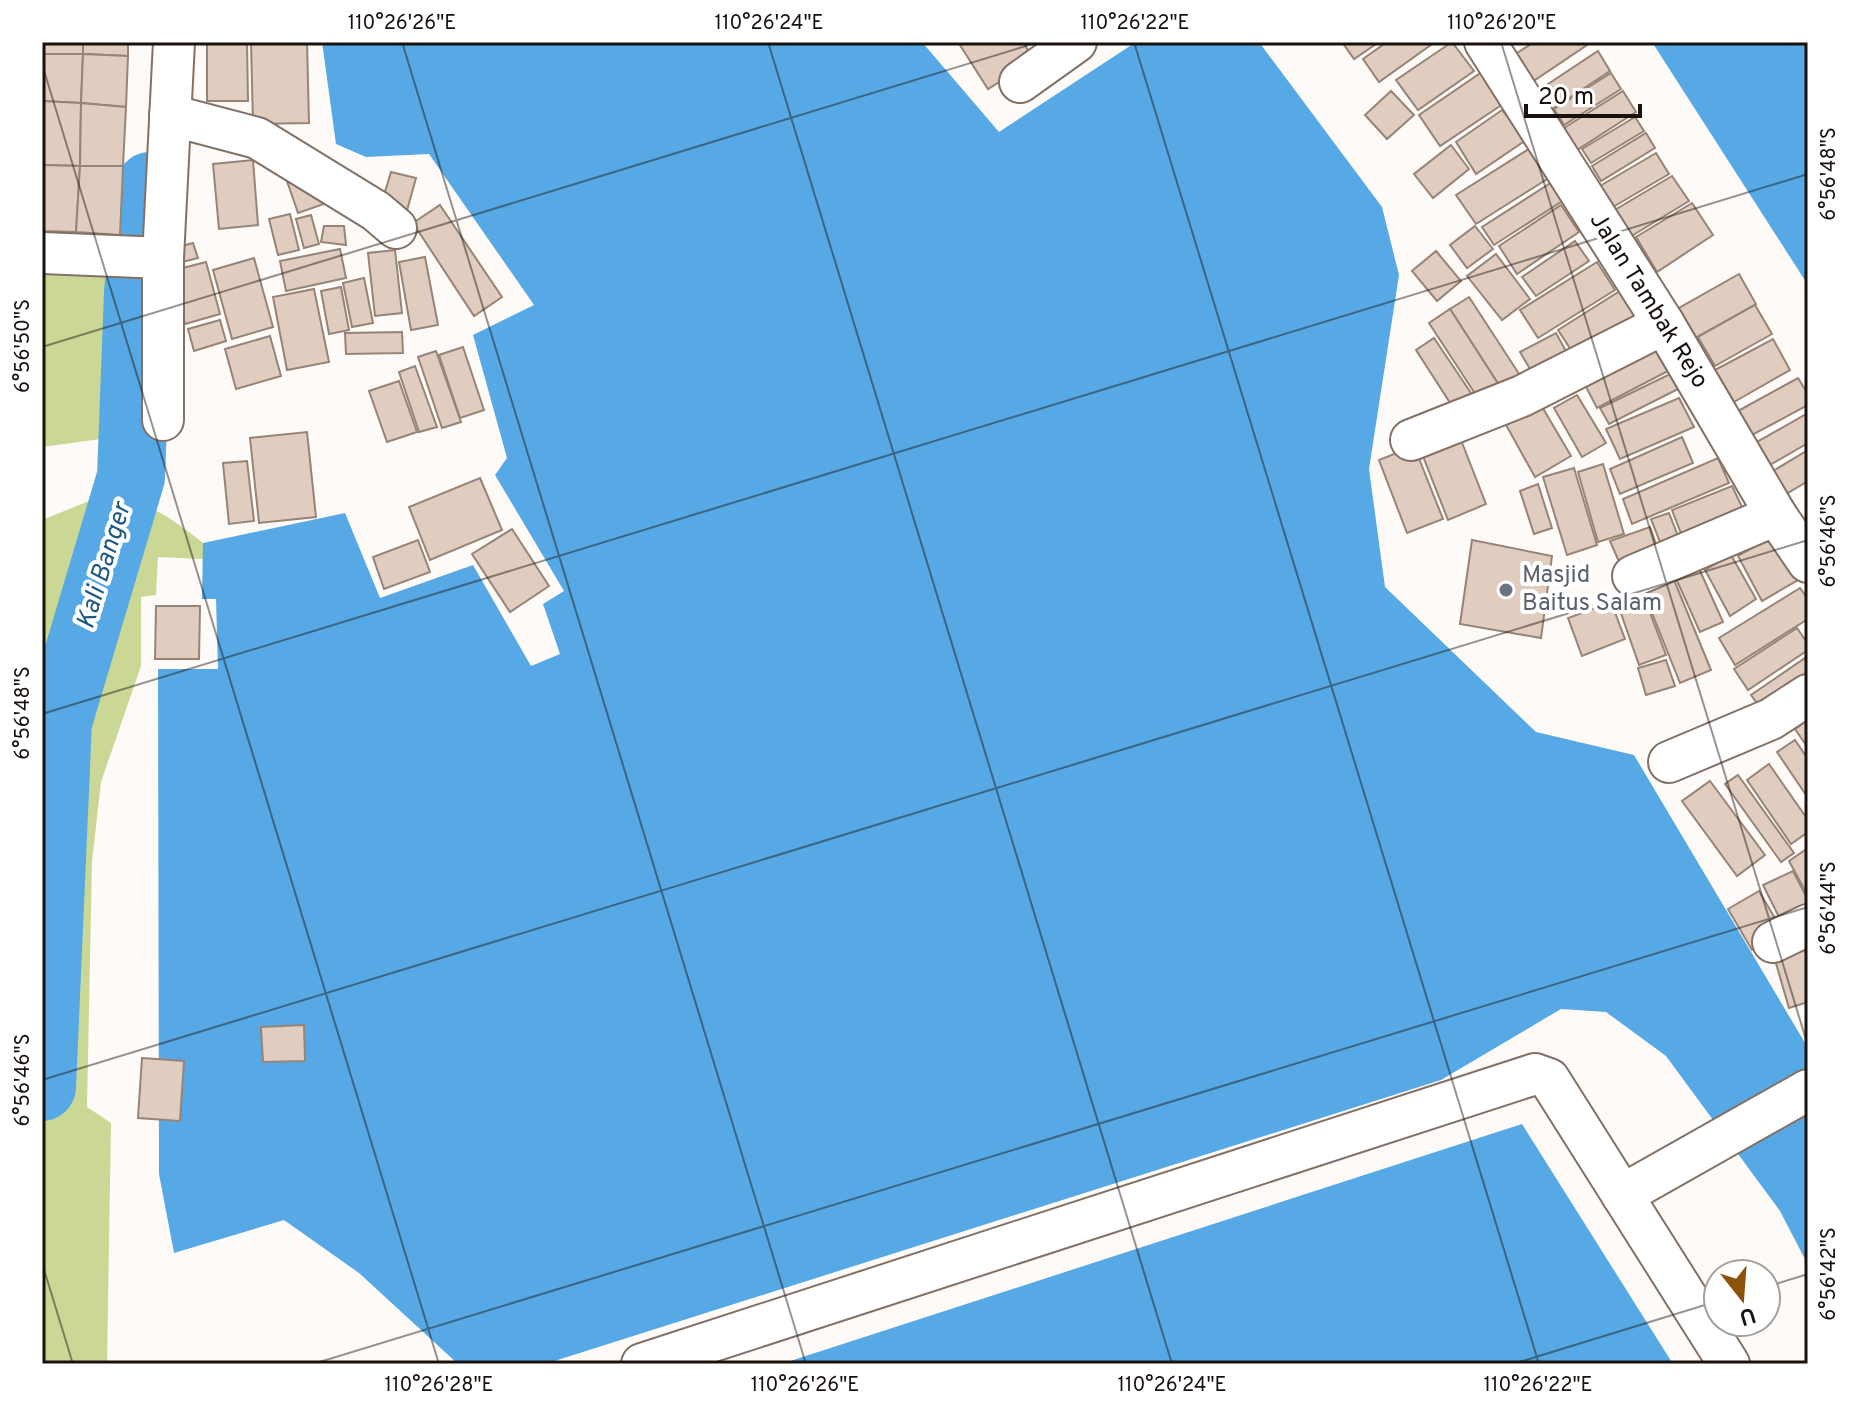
<svg xmlns="http://www.w3.org/2000/svg" width="1850" height="1406" viewBox="0 0 1850 1406" font-family="Overpass,sans-serif">
  <rect width="100%" height="100%" fill="#fefaf7"/>
  <!-- green -->
  <g fill="#cbd795">
    <polygon points="42,268 136,273 130,435 42,447"/>
    <path d="M94,499C147,500 162,511 203,543V559L158,557L156,595L141,597V666L101,782L92,861L87,1107L111,1123L107,1364H42V520Z"/>
  </g>
  <!-- water -->
  <g fill="#56a9e5">
    <polygon points="322,42 922,42 999,132 1136,42 1259,42 1382,207 1399,275 1369,469 1385,587 1536,732 1634,755 1808,1048 1808,1265 1780,1211 1666,1056 1606,1012 1561,1009 1441,1080 545,1364 458,1364 359,1273 284,1220 174,1253 159,1174 158,669 218,669 216,599 202,599 203,543 345,513 380,598 473,565 531,666 560,654 543,604 564,591 495,475 507,458 473,335 534,305 429,154 366,157 336,144"/>
    <polygon points="1652,42 1808,42 1808,285"/>
    <polygon points="1522,1124 1673,1364 781,1364"/>
  </g>
  <g fill="none" stroke-linecap="round" stroke-linejoin="round">
    <!-- river -->
    <polyline stroke="#56a9e5" stroke-width="68" points="42,1087 58,722 131,477 138,292 150,186"/>
  </g>
  <!-- building -->
  <g fill="#e1cdbf" stroke="#968477" stroke-width="2">
    <rect x="42" y="42" width="41" height="12"/>
    <polygon points="83,42 128,42 128,56 83,54"/>
    <polygon points="207,42 247,42 248,101 207,101"/>
    <polygon points="251,42 307,42 309,123 253,124"/>
    <polygon points="958,42 1023,42 1034,60 988,89"/>
    <polygon points="1342,42 1379,42 1354,59"/>
    <polygon points="1387,42 1435,42 1379,82 1363,59"/>
    <polygon points="1452,42 1474,71 1418,110 1396,80"/>
    <polygon points="1534,42 1586,42 1587,45 1532,82 1514,55"/>
    <polygon points="1598,51 1610,71 1554,108 1542,88"/>
    <polygon points="42,54 83,54 81,103 42,101"/>
    <polygon points="83,54 128,56 126,107 81,103"/>
    <polygon points="1482,72 1503,104 1440,146 1419,115"/>
    <polygon points="1611,73 1621,89 1564,125 1554,109"/>
    <polygon points="1391,91 1414,115 1387,139 1365,115"/>
    <polygon points="1623,91 1636,112 1577,150 1564,128"/>
    <polygon points="42,101 81,103 80,166 42,165"/>
    <polygon points="81,103 126,107 123,166 80,166"/>
    <polygon points="1502,110 1526,140 1476,174 1456,142"/>
    <polygon points="1635,117 1644,131 1591,163 1582,149"/>
    <polygon points="1646,133 1655,148 1601,181 1592,166"/>
    <polygon points="1451,145 1469,169 1433,198 1414,174"/>
    <polygon points="1532,147 1552,176 1476,224 1456,195"/>
    <polygon points="1656,153 1669,174 1613,207 1600,186"/>
    <polygon points="253,160 258,225 219,229 213,164"/>
    <polygon points="42,165 80,166 76,232 42,231"/>
    <polygon points="80,166 123,166 120,235 76,232"/>
    <polygon points="313,172 324,204 298,213 287,181"/>
    <polygon points="391,172 416,178 401,232 375,225"/>
    <polygon points="1672,176 1689,201 1630,237 1613,211"/>
    <polygon points="1552,182 1564,200 1494,245 1482,227"/>
    <polygon points="1692,203 1713,235 1657,272 1636,237"/>
    <polygon points="440,205 502,297 474,316 413,223"/>
    <polygon points="1561,205 1579,232 1517,274 1499,246"/>
    <polygon points="290,214 299,250 278,255 269,219"/>
    <polygon points="311,215 319,244 304,248 296,219"/>
    <polygon points="324,226 344,226 346,245 321,242"/>
    <polygon points="1475,226 1493,249 1467,268 1450,245"/>
    <polygon points="1575,241 1589,261 1536,296 1522,277"/>
    <polygon points="193,243 198,258 182,262 178,247"/>
    <polygon points="340,249 346,278 286,291 280,261"/>
    <polygon points="395,250 402,313 375,316 368,253"/>
    <polygon points="1436,251 1461,281 1437,301 1412,271"/>
    <polygon points="1496,254 1530,299 1502,320 1467,276"/>
    <polygon points="425,257 438,325 411,330 399,262"/>
    <polygon points="254,258 273,327 232,339 213,270"/>
    <polygon points="206,262 220,314 185,324 171,271"/>
    <polygon points="1597,262 1615,290 1538,338 1520,310"/>
    <polygon points="1739,274 1756,304 1695,338 1679,308"/>
    <polygon points="364,278 373,323 352,327 343,283"/>
    <polygon points="341,287 349,330 329,334 321,291"/>
    <polygon points="314,289 329,362 287,370 273,297"/>
    <polygon points="1620,291 1641,325 1579,362 1558,330"/>
    <polygon points="1469,297 1525,383 1506,396 1450,309"/>
    <polygon points="1755,305 1772,334 1715,366 1698,337"/>
    <polygon points="1450,309 1506,396 1485,409 1429,323"/>
    <polygon points="220,320 226,341 194,351 188,329"/>
    <polygon points="402,332 403,353 346,354 345,333"/>
    <polygon points="1556,333 1572,362 1537,381 1520,352"/>
    <polygon points="270,336 281,376 236,389 225,349"/>
    <polygon points="1434,338 1475,399 1456,412 1416,350"/>
    <polygon points="1773,339 1790,370 1734,402 1715,370"/>
    <polygon points="463,347 484,410 460,418 439,355"/>
    <polygon points="1656,347 1668,371 1597,408 1585,385"/>
    <polygon points="436,351 461,422 442,428 418,357"/>
    <polygon points="415,366 437,427 419,432 399,372"/>
    <polygon points="1670,374 1678,389 1609,424 1600,408"/>
    <polygon points="1798,378 1808,394 1808,405 1752,435 1738,411"/>
    <polygon points="399,381 417,432 387,442 369,391"/>
    <polygon points="1577,395 1606,443 1582,457 1554,408"/>
    <polygon points="1679,398 1694,427 1620,459 1606,429"/>
    <polygon points="1541,405 1571,456 1535,477 1506,425"/>
    <polygon points="1808,413 1808,443 1770,465 1757,442"/>
    <polygon points="307,432 316,517 259,523 250,438"/>
    <polygon points="1459,435 1486,504 1448,520 1421,451"/>
    <polygon points="1682,437 1693,463 1620,494 1610,469"/>
    <polygon points="1414,446 1443,519 1407,533 1379,460"/>
    <polygon points="1808,450 1808,481 1786,494 1773,471"/>
    <polygon points="1718,458 1729,483 1632,524 1623,499"/>
    <polygon points="247,461 254,521 229,524 223,463"/>
    <polygon points="1603,464 1624,534 1598,542 1578,472"/>
    <polygon points="1574,468 1597,545 1567,555 1543,477"/>
    <polygon points="480,478 502,530 430,560 409,507"/>
    <polygon points="1538,484 1552,528 1534,534 1520,491"/>
    <polygon points="1732,486 1744,511 1682,536 1672,510"/>
    <polygon points="1669,513 1678,536 1660,542 1651,519"/>
    <polygon points="1650,527 1658,550 1620,564 1610,541"/>
    <polygon points="512,529 549,586 510,612 472,554"/>
    <polygon points="1775,535 1798,580 1762,601 1738,556"/>
    <polygon points="418,540 430,572 384,589 373,557"/>
    <polygon points="1472,540 1552,556 1541,638 1460,624"/>
    <polygon points="1731,555 1756,599 1730,616 1705,570"/>
    <polygon points="1697,564 1723,622 1700,632 1674,574"/>
    <polygon points="1672,575 1711,670 1680,683 1642,588"/>
    <polygon points="1800,588 1808,599 1808,619 1735,665 1719,638"/>
    <polygon points="1641,589 1666,655 1639,665 1616,599"/>
    <polygon points="1611,602 1625,639 1582,656 1568,618"/>
    <polygon points="156,606 200,606 199,659 155,659"/>
    <polygon points="1797,628 1808,644 1808,650 1748,690 1734,669"/>
    <polygon points="1808,656 1808,688 1766,716 1751,695"/>
    <polygon points="1666,660 1675,686 1646,695 1638,668"/>
    <polygon points="1808,720 1808,748 1795,729"/>
    <polygon points="1795,740 1808,759 1808,798 1777,752"/>
    <polygon points="1769,764 1808,820 1808,832 1791,844 1747,780"/>
    <polygon points="1738,775 1794,853 1781,862 1725,784"/>
    <polygon points="1710,781 1765,855 1737,876 1682,801"/>
    <polygon points="1808,848 1808,896 1789,861"/>
    <polygon points="1793,871 1808,900 1808,917 1785,929 1763,885"/>
    <polygon points="1759,891 1783,932 1752,950 1728,909"/>
    <polygon points="1803,944 1808,961 1808,1002 1789,1008 1773,953"/>
    <polygon points="304,1025 305,1061 263,1062 261,1027"/>
    <polygon points="142,1058 184,1061 180,1121 138,1118"/>
  </g>
  <g fill="none" stroke-linecap="round" stroke-linejoin="round">
    <defs>
      <g id="street">
        <polyline points="1485,42 1664,324 1776,515 1808,562"/>
        <polyline points="1020,82 1076,42"/>
        <polyline points="170,115 257,138 376,211 396,228"/>
        <polyline points="42,253 163,258"/>
        <polyline points="163,420 163,258 174,42"/>
        <polyline points="1411,440 1522,396 1664,324"/>
        <polyline points="1633,576 1776,515"/>
        <polyline points="1669,762 1771,719 1808,695"/>
        <polyline points="1773,942 1808,925"/>
        <polyline points="1622,1195 1808,1090"/>
        <polyline points="642,1364 1535,1074 1549,1079 1729,1364"/>
      </g>
    </defs>
    <!-- street casing -->
    <use href="#street" stroke="#837165" stroke-width="44"/>
    <!-- street -->
    <use href="#street" stroke="#fff" stroke-width="40"/>
  </g>
  <!-- ticks -->
  <path fill="none" stroke="#18110d" stroke-width="2" stroke-opacity="0.45" d="M402,42L806,1364M768,42L1172,1364M1134,42L1539,1364M1501,42L1808,1046M42,64L439,1364M42,347L1039,42M42,714L1808,174M42,1080L1808,540M42,1263L73,1364M1766,1287L1808,1274M313,1364L1808,907M1513,1364L1718,1301"/>
  <!-- markers -->
  <circle fill="#6b7280" stroke="#fff" stroke-width="3" cx="1506" cy="590" r="8"/>
  <g text-anchor="middle" dominant-baseline="central" stroke-width="8" stroke-linejoin="round" paint-order="stroke">
    <!-- street labels -->
    <g font-size="24" fill="#18110d" stroke="#fff">
      <text transform="translate(1648 301) rotate(58)">Jalan Tambak Rejo</text>
    </g>
    <!-- worship labels -->
    <g font-size="24" fill="#5b616d" stroke="#fff" text-anchor="start">
      <text x="1522" y="576">Masjid<tspan x="1522" dy="28">Baitus Salam</tspan></text>
    </g>
    <!-- water labels -->
    <g font-size="26" font-style="italic" fill="#1d5a82" stroke="#fff">
      <text transform="translate(105 566) rotate(-73)">Kali Banger</text>
    </g>
  </g>
  <!-- border -->
  <rect width="1850" height="1406" fill="none" stroke="#ffffff" stroke-width="88"/>
  <!-- north arrow -->
  <g transform="translate(1742 1298) rotate(163)"><circle r="38" fill="#ffffff" stroke="#a3a09e" stroke-width="2"/>
  <path d="M0-6L14 30L0 20L-14 30Z" fill="#8b5209"/>
  <text y="-12" font-size="22" font-weight="bold" text-anchor="middle" fill="#18110d">U</text>
  </g>
  <!-- scale -->
  <path d="M1526 104v12h114v-12" fill="none" stroke="#18110d" stroke-width="4"/>
  <text x="1538" y="104" font-size="24" fill="#18110d" stroke="#ffffff" stroke-width="6" paint-order="stroke">20 m</text>
  <rect x="44" y="44" width="1762" height="1318" fill="none" stroke="#18110d" stroke-width="3"/>
  <g font-size="20" text-anchor="middle" fill="#18110d">
    <text x="402" y="29">110°26'26"E</text>
    <text x="769" y="29">110°26'24"E</text>
    <text x="1135" y="29">110°26'22"E</text>
    <text x="1502" y="29">110°26'20"E</text>
    <text transform="translate(1828 174) rotate(-90)" y="7">6°56'48"S</text>
    <text transform="translate(22 346) rotate(-90)" y="7">6°56'50"S</text>
    <text transform="translate(1828 541) rotate(-90)" y="7">6°56'46"S</text>
    <text transform="translate(22 713) rotate(-90)" y="7">6°56'48"S</text>
    <text transform="translate(1828 908) rotate(-90)" y="7">6°56'44"S</text>
    <text transform="translate(22 1080) rotate(-90)" y="7">6°56'46"S</text>
    <text transform="translate(1828 1274) rotate(-90)" y="7">6°56'42"S</text>
    <text x="439" y="1391">110°26'28"E</text>
    <text x="805" y="1391">110°26'26"E</text>
    <text x="1172" y="1391">110°26'24"E</text>
    <text x="1538" y="1391">110°26'22"E</text>
  </g>
</svg>
